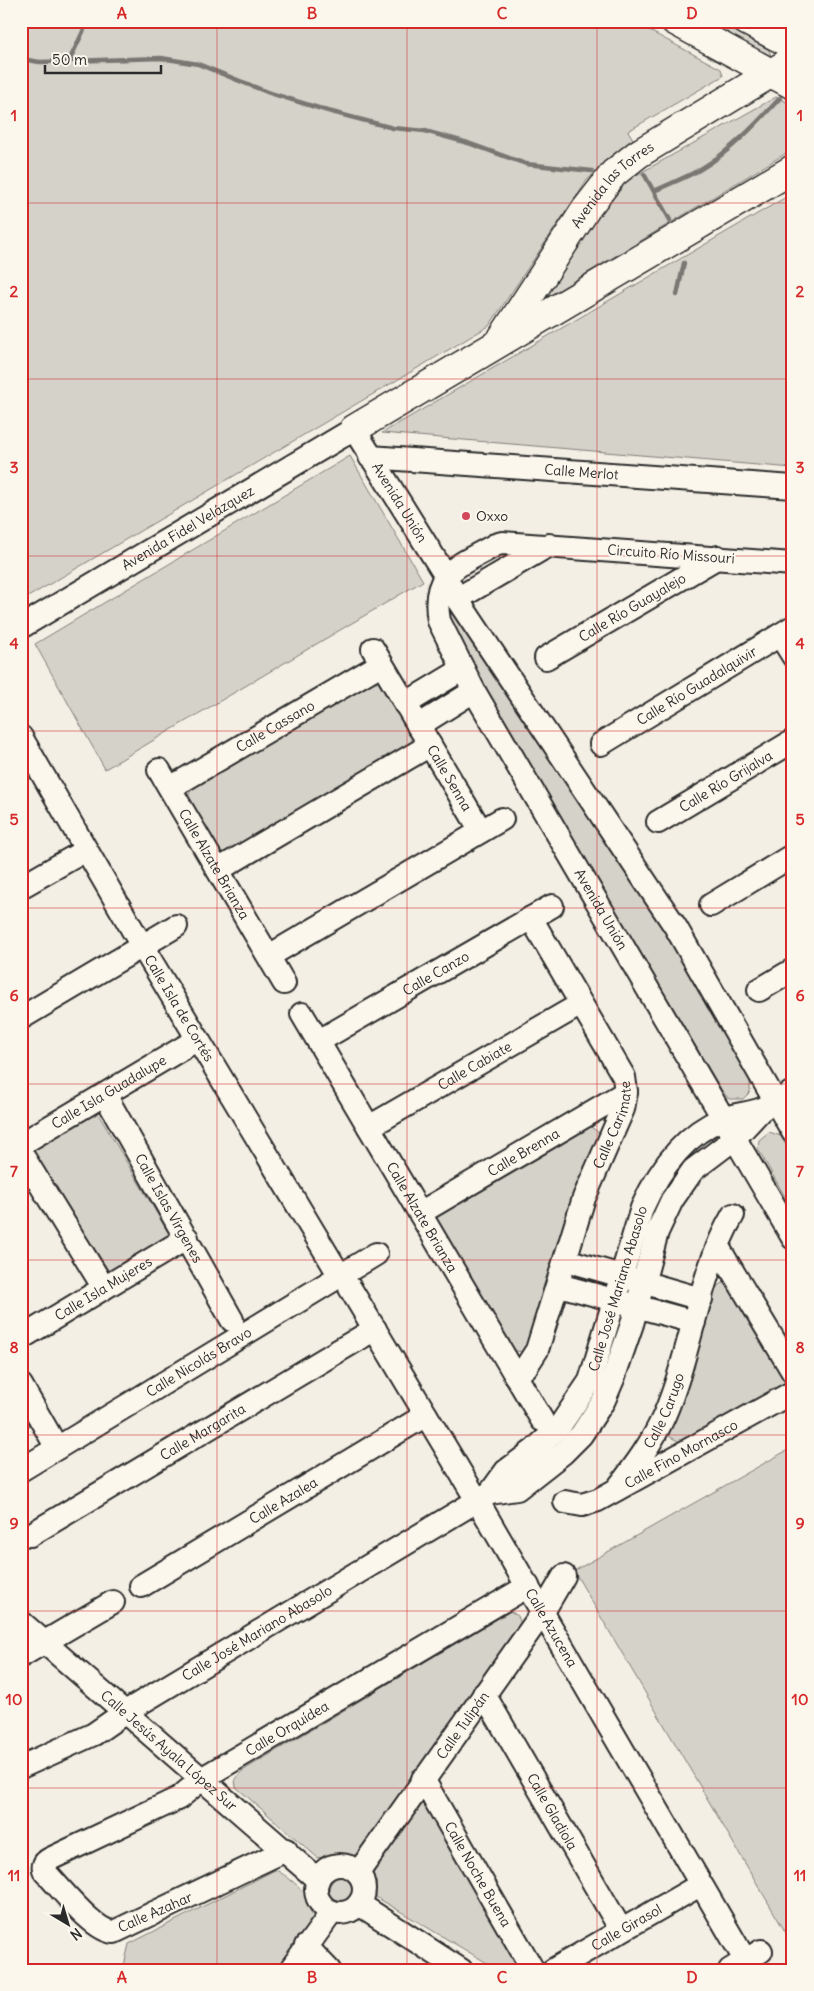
<svg xmlns="http://www.w3.org/2000/svg" width="814" height="1991" viewBox="0 0 814 1991" font-family="Delius,sans-serif">
  <rect width="100%" height="100%" fill="#f3efe4"/>
  <filter id="ink" filterUnits="userSpaceOnUse"><feTurbulence type="fractalNoise" baseFrequency=".02" numOctaves="2"/><feDisplacementMap in="SourceGraphic" scale="10" xChannelSelector="R" yChannelSelector="G"/><feConvolveMatrix kernelMatrix="1 2 1 2 8 2 1 2 1" color-interpolation-filters="sRGB"/></filter>
  <g filter="url(#ink)">
    <!-- green -->
    <g fill="#d5d2c9" stroke="#807e7a">
      <polygon points="21,21 631,21 721,69 723,76 628,131 633,139 587,180 489,326 21,601"/>
      <polygon points="699,21 716,21 769,50 771,56 769,57"/>
      <polygon points="776,97 793,105 793,149 544,299 603,208 626,181"/>
      <polygon points="793,193 793,468 382,433"/>
      <polygon points="350,456 423,581 105,769 35,644"/>
      <polygon points="449,613 454,615 681,957 750,1078 750,1092 743,1099 729,1099 722,1091 445,619"/>
      <polygon points="373,681 380,683 414,737 413,744 228,854 219,851 188,797 192,787"/>
      <polygon points="97,1112 172,1239 112,1276 31,1150"/>
      <polygon points="590,1126 599,1133 599,1141 581,1175 567,1217 529,1347 522,1352 512,1350 435,1221 438,1214"/>
      <polygon points="769,1132 781,1136 793,1159 793,1211 758,1149 759,1140"/>
      <polygon points="725,1283 730,1285 786,1377 784,1385 680,1442 670,1437 668,1429 714,1290 720,1284"/>
      <polygon points="793,1447 793,1945 574,1571"/>
      <polygon points="510,1611 518,1616 521,1624 359,1857 336,1854 318,1858 236,1787 235,1779 242,1771"/>
      <polygon points="422,1804 431,1813 519,1970 499,1970 376,1897 376,1884 372,1871"/>
      <path d="M275,1870C281,1871 304,1890 306,1895C308,1904 309,1910 314,1918L281,1970H123L129,1944Z"/>
      <circle cx="342" cy="1890" r="13"/>
    </g>
    <g fill="none" stroke-linecap="round" stroke-linejoin="round">
      <!-- stream -->
      <g stroke="#787772" stroke-width="4.5">
        <polyline points="71,57 88,21"/>
        <polyline points="21,59 40,62 161,58 198,64 267,92 328,111 393,128 425,131 468,143 526,164 592,171"/>
        <polyline points="644,174 670,220"/>
        <path d="M654,191C669,184 685,178 699,170C730,152 756,124 780,98"/>
        <polyline points="677,295 684,263"/>
      </g>
      <defs>
        <g id="minor">
          <path id="s1" d="M370,457L793,487"/>
          <path id="s2" d="M793,564L502,543L495,545C458,567 430,571 439,621L474,691L793,1238"/>
          <polyline points="457,599 549,545"/>
          <path id="s3" d="M21,627L354,429L445,575L457,599L675,926L793,1132"/>
          <polyline points="780,635 793,656"/>
          <path id="s4" d="M373,649L481,831"/>
          <path id="s5" d="M546,658L718,557"/>
          <polyline points="405,704 463,669"/>
          <polyline points="418,726 474,691"/>
          <path id="s6" d="M21,737L142,946L340,1276"/>
          <path id="s7" d="M601,744L793,627"/>
          <path id="s8" d="M159,770L284,983"/>
          <path id="s9" d="M170,788L381,664"/>
          <path id="s10" d="M658,822L793,741"/>
          <polyline points="218,870 430,745"/>
          <polyline points="21,887 86,850"/>
          <polyline points="711,905 793,855"/>
          <polyline points="269,956 502,819"/>
          <polyline points="759,990 793,970"/>
          <path id="s11" d="M302,1014L542,1420"/>
          <polyline points="21,1018 176,926"/>
          <path id="s12" d="M319,1041L552,906"/>
          <path id="s13" d="M105,1095L232,1320"/>
          <path id="s14" d="M369,1127L581,1004"/>
          <path id="s15" d="M21,1144L198,1039"/>
          <polyline points="21,1153 104,1288"/>
          <path id="s16" d="M420,1213L626,1092"/>
          <polyline points="718,1247 793,1372"/>
          <polyline points="566,1260 701,1299"/>
          <polyline points="559,1285 694,1322"/>
          <path id="s17" d="M350,1288L477,1500L751,1970"/>
          <path id="s18" d="M21,1338L187,1238"/>
          <path id="s19" d="M515,1375L526,1367L537,1350L584,1198L623,1109L626,1092L624,1077L531,918"/>
          <polyline points="21,1385 57,1448"/>
          <path id="s20" d="M21,1470L376,1254"/>
          <path id="s21" d="M617,1489C635,1466 652,1443 664,1416C691,1354 699,1273 733,1215"/>
          <path id="s22" d="M490,1493L506,1471L534,1450L559,1427L590,1381L642,1208C658,1172 683,1135 722,1119C733,1114 747,1114 759,1110C771,1106 782,1098 793,1092"/>
          <path id="s23" d="M565,1502L582,1505L598,1500L793,1392"/>
          <path id="s24" d="M30,1535L375,1329"/>
          <path id="s25" d="M141,1586L426,1415"/>
          <path id="s26" d="M21,1622L318,1880"/>
          <polyline points="21,1656 113,1602"/>
          <path id="s27" d="M484,1694L621,1930"/>
          <path id="s28" d="M21,1767L94,1734L127,1711L490,1493L517,1489L563,1453L581,1435L604,1400L613,1379L632,1324L657,1232L672,1200L693,1170L734,1139L761,1110"/>
          <path id="s29" d="M423,1779L533,1970"/>
          <path id="s30" d="M286,1850L114,1932C94,1932 60,1887 45,1872C42,1866 44,1862 50,1859L179,1798L203,1778L528,1586"/>
          <circle cx="340" cy="1889" r="24"/>
          <path id="s31" d="M358,1873L543,1612L564,1576"/>
          <polyline points="359,1904 461,1970"/>
          <polyline points="306,1946 329,1970"/>
          <polyline points="290,1970 332,1912"/>
          <path id="s32" d="M553,1970L700,1885"/>
          <polyline points="730,1970 761,1951"/>
        </g>
        <g id="major">
          <polyline points="675,21 793,85"/>
          <polyline points="747,21 793,45"/>
          <path id="s33" d="M502,338L586,209L614,173L638,154L793,60"/>
          <polyline points="354,429 793,169"/>
        </g>
      </defs>
      <!-- minor casing -->
      <use href="#minor" stroke="#2b2b2b" stroke-width="26"/>
      <!-- major casing -->
      <use href="#major" stroke="#2b2b2b" stroke-width="31"/>
      <!-- minor -->
      <use href="#minor" stroke="#fbf7ec" stroke-width="22"/>
      <!-- major -->
      <use href="#major" stroke="#fbf7ec" stroke-width="28"/>
    </g>
  </g>
  <!-- grid -->
  <path fill="none" stroke="#d62828" stroke-width="1" stroke-opacity="0.55" d="M217,21V1970M407,21V1970M597,21V1970M21,203H793M21,379H793M21,556H793M21,731H793M21,908H793M21,1084H793M21,1260H793M21,1435H793M21,1611H793M21,1788H793"/>
  <!-- markers -->
  <circle fill="#d1495b" stroke="#fbf7ec" stroke-width="2" cx="466" cy="516" r="5"/>
  <g text-anchor="middle" dominant-baseline="central" stroke-width="4" stroke-linejoin="round" paint-order="stroke">
    <!-- street labels -->
    <g font-size="14" fill="#2b2b2b" stroke="#fbf7ec">
      <text stroke="none"><textPath href="#s33" startOffset="190">Avenida las Torres</textPath></text>
      <text stroke="none"><textPath href="#s1" startOffset="212">Calle Merlot</textPath></text>
      <text stroke="none"><textPath href="#s3" startOffset="474">Avenida Unión</textPath></text>
      <text stroke="none"><textPath href="#s3" startOffset="194">Avenida Fidel Velázquez</textPath></text>
      <text transform="translate(671 554) rotate(4)">Circuito Río Missouri</text>
      <text stroke="none"><textPath href="#s5" startOffset="100">Calle Río Guayalejo</textPath></text>
      <text stroke="none"><textPath href="#s7" startOffset="112">Calle Río Guadalquivir</textPath></text>
      <text stroke="none"><textPath href="#s9" startOffset="122">Calle Cassano</textPath></text>
      <text stroke="none"><textPath href="#s4" startOffset="150">Calle Senna</textPath></text>
      <text stroke="none"><textPath href="#s10" startOffset="79">Calle Río Grijalva</textPath></text>
      <text stroke="none"><textPath href="#s8" startOffset="109">Calle Alzate Brianza</textPath></text>
      <text stroke="none"><textPath href="#s2" startOffset="735">Avenida Unión</textPath></text>
      <text stroke="none"><textPath href="#s12" startOffset="135">Calle Canzo</textPath></text>
      <text stroke="none"><textPath href="#s6" startOffset="314">Calle Isla de Cortés</textPath></text>
      <text stroke="none"><textPath href="#s14" startOffset="122">Calle Cabiate</textPath></text>
      <text stroke="none"><textPath href="#s15" startOffset="102">Calle Isla Guadalupe</textPath></text>
      <text stroke="none"><textPath href="#s19" startOffset="272">Calle Carimate</textPath></text>
      <text stroke="none"><textPath href="#s16" startOffset="120">Calle Brenna</textPath></text>
      <text stroke="none"><textPath href="#s13" startOffset="130">Calle Islas Vírgenes</textPath></text>
      <text stroke="none"><textPath href="#s11" startOffset="236">Calle Alzate Brianza</textPath></text>
      <text stroke="none"><textPath href="#s18" startOffset="96">Calle Isla Mujeres</textPath></text>
      <text stroke="none"><textPath href="#s22" startOffset="248">Calle José Mariano Abasolo</textPath></text>
      <text stroke="none"><textPath href="#s20" startOffset="208">Calle Nicolás Bravo</textPath></text>
      <text stroke="none"><textPath href="#s21" startOffset="92">Calle Carugo</textPath></text>
      <text stroke="none"><textPath href="#s24" startOffset="201">Calle Margarita</textPath></text>
      <text stroke="none"><textPath href="#s23" startOffset="129">Calle Fino Mornasco</textPath></text>
      <text stroke="none"><textPath href="#s25" startOffset="166">Calle Azalea</textPath></text>
      <text stroke="none"><textPath href="#s17" startOffset="395">Calle Azucena</textPath></text>
      <text stroke="none"><textPath href="#s28" startOffset="272">Calle José Mariano Abasolo</textPath></text>
      <text stroke="none"><textPath href="#s31" startOffset="181">Calle Tulipán</textPath></text>
      <text stroke="none"><textPath href="#s30" startOffset="571">Calle Orquídea</textPath></text>
      <text stroke="none"><textPath href="#s26" startOffset="196">Calle Jesús Ayala López Sur</textPath></text>
      <text stroke="none"><textPath href="#s27" startOffset="136">Calle Gladiola</textPath></text>
      <text stroke="none"><textPath href="#s29" startOffset="110">Calle Noche Buena</textPath></text>
      <text transform="translate(155 1912) rotate(-24)">Calle Azahar</text>
      <text stroke="none"><textPath href="#s32" startOffset="85">Calle Girasol</textPath></text>
    </g>
    <!-- poi labels -->
    <g font-size="14" fill="#2b2b2b" stroke="#fbf7ec" text-anchor="start">
      <text x="476" y="516">Oxxo</text>
    </g>
  </g>
  <!-- margin -->
  <rect width="814" height="1991" fill="none" stroke="#fbf7ec" stroke-width="55"/>
  <!-- north arrow -->
  <g transform="translate(68 1924) rotate(142)" stroke="#fbf7ec" stroke-width="4" paint-order="stroke">
  <path d="M0-4L9 19L0 12L-9 19Z" fill="#2b2b2b"/>
  <text y="-8" font-size="14" font-weight="bold" text-anchor="middle" fill="#2b2b2b">N</text>
  </g>
  <!-- scale -->
  <path d="M45 65v8h116v-8" fill="none" stroke="#2b2b2b" stroke-width="2.5"/>
  <text x="52" y="65" font-size="15" fill="#2b2b2b" stroke="#fbf7ec" stroke-width="4" paint-order="stroke">50 m</text>
  <rect x="28" y="28" width="758" height="1936" fill="none" stroke="#d62828" stroke-width="2"/>
  <g font-size="16" text-anchor="middle" font-weight="bold" fill="#d62828">
    <text x="122" y="19">A</text>
    <text x="312" y="19">B</text>
    <text x="502" y="19">C</text>
    <text x="692" y="19">D</text>
    <text x="14" y="121">1</text>
    <text x="800" y="121">1</text>
    <text x="14" y="297">2</text>
    <text x="800" y="297">2</text>
    <text x="14" y="473">3</text>
    <text x="800" y="473">3</text>
    <text x="14" y="649">4</text>
    <text x="800" y="649">4</text>
    <text x="14" y="825">5</text>
    <text x="800" y="825">5</text>
    <text x="14" y="1001">6</text>
    <text x="800" y="1001">6</text>
    <text x="14" y="1177">7</text>
    <text x="800" y="1177">7</text>
    <text x="14" y="1353">8</text>
    <text x="800" y="1353">8</text>
    <text x="14" y="1529">9</text>
    <text x="800" y="1529">9</text>
    <text x="14" y="1705">10</text>
    <text x="800" y="1705">10</text>
    <text x="14" y="1881">11</text>
    <text x="800" y="1881">11</text>
    <text x="122" y="1983">A</text>
    <text x="312" y="1983">B</text>
    <text x="502" y="1983">C</text>
    <text x="692" y="1983">D</text>
  </g>
</svg>
